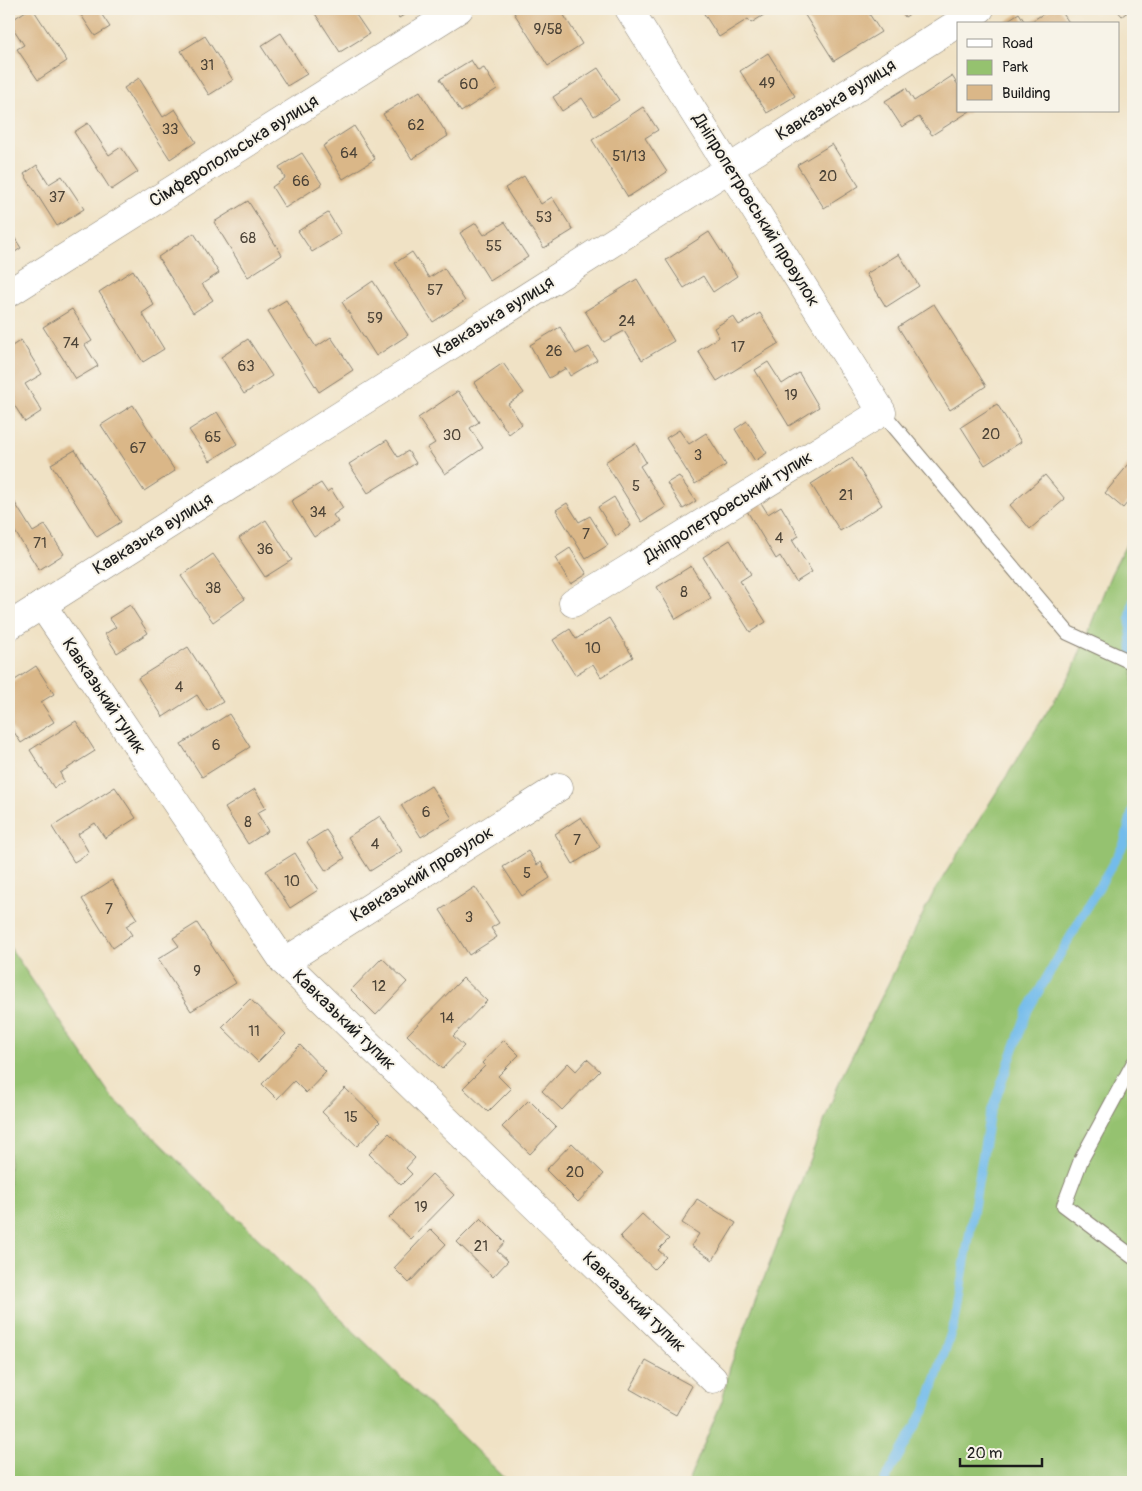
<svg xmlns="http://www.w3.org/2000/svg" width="1142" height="1491" viewBox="0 0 1142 1491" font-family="Pangolin,sans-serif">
  <rect width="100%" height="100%" fill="#f7f3e8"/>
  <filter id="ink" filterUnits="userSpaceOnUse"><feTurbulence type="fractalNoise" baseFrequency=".02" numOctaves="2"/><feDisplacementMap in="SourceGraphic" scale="10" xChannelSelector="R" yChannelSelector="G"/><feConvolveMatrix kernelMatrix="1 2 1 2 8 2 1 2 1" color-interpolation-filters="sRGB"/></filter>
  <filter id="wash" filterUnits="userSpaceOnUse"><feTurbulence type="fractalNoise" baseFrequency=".0096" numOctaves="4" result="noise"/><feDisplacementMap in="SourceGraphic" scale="20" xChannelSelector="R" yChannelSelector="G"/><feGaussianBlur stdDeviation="1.12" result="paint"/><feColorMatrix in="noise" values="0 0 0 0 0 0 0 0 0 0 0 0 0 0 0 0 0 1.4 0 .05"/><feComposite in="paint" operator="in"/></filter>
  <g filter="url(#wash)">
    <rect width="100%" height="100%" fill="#f0e2c5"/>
    <!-- green -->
    <g fill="#95c26f" stroke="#586f46">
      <polygon points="1133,531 1133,1482 688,1482 722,1401 730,1367 840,1080 935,890 1072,672 1111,574"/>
      <polygon points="9,946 111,1096 509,1482 9,1482"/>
    </g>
    <!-- water -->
    <polygon fill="#73bceb" stroke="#486c84" points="952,1475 970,1478 973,1482 932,1482"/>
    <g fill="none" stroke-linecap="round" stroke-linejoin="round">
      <!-- stream -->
      <g stroke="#73bceb" stroke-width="9">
        <polyline points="1133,602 1130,619 1133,657"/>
        <polyline points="884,1482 926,1408 955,1321 989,1118 1028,1010 1124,844 1133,809"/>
      </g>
    </g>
    <g id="blocks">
      <!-- building -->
      <g fill="#dab788">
        <polygon points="29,9 33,9 67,61 38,80 17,49 24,45 9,22"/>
        <polygon points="77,9 98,9 110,27 95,36"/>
        <polygon points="312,9 334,9 337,12 342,9 352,9 369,34 340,52"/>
        <polygon points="393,9 414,9 399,18"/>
        <polygon points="522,9 560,9 582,44 548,66 514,13"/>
        <polygon points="701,9 771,9 772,10 751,23 748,19 719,37"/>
        <polygon points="801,9 866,9 881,32 834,61"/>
        <polygon points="900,9 918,9 905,17"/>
        <polygon points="1051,9 1060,9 1070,24 1027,24"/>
        <polygon points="1116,9 1132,9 1122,16"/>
        <polygon points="1019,13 1026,24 1002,24"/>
        <polygon points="281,33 307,74 287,86 261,46"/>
        <polygon points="205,36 233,80 209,95 181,51"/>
        <polygon points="768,53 795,96 767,113 740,71"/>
        <polygon points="471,60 478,71 484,68 497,89 461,112 440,79"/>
        <polygon points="598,68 619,100 594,116 582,98 562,111 553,97"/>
        <polygon points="952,76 958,85 958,111 970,111 932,135 919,117 902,127 885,101 906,88 914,101"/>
        <polygon points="139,78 163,117 175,109 196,142 170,159 124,88"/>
        <polygon points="420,91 448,136 412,159 383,114"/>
        <polygon points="643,107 658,130 645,138 667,172 628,197 592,140"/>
        <polygon points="88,123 109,155 121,147 138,172 111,190 74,132"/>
        <polygon points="354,126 375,159 343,179 323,146"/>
        <polygon points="832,144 859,186 824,208 797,165"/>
        <polygon points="302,153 322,184 285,208 272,187 285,178 279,167"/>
        <polygon points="37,165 49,184 62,176 84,209 57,226 24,174"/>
        <polygon points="524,176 541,204 552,197 573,230 544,248 505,188"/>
        <polygon points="248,201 282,255 248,277 214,222"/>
        <polygon points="328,213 341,234 312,252 298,231"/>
        <polygon points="505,222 528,257 490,281 460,233 476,223 484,235"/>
        <polygon points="9,229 21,248 9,256"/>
        <polygon points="709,232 737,276 713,292 703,276 684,288 666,260"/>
        <polygon points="194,233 219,273 202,284 213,300 193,313 158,257"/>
        <polygon points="412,252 429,278 444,268 465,301 433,322 395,263"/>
        <polygon points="899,254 919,286 886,307 866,274"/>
        <polygon points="133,270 154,305 142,313 164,349 143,362 99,292"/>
        <polygon points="637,279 674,341 642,360 624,331 604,342 585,311"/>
        <polygon points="373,281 408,335 376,356 342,302"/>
        <polygon points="286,300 316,347 331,337 353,370 319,392 268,311"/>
        <polygon points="934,304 986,386 950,410 898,327"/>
        <polygon points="72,309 92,341 85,345 98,366 76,379 43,327"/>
        <polygon points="760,313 779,343 717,381 698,351 719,337 714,328 733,316 739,325"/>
        <polygon points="560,327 576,354 589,347 597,360 570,376 566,368 549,378 530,345"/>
        <polygon points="248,339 272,376 244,394 221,357"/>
        <polygon points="21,340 42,374 25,384 42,411 25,422 9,397 9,348"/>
        <polygon points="768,362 782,384 799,373 819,407 789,426 755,370"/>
        <polygon points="503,363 524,393 508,404 522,424 509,434 474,383"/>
        <polygon points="458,391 479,422 470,428 483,448 445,474 427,448 435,443 418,418"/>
        <polygon points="997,404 1021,442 985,465 961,427"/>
        <polygon points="133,405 175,471 144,491 101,425"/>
        <polygon points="217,412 237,444 210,461 189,430"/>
        <polygon points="747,421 767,453 755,461 735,429"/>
        <polygon points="679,430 689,444 706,433 726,465 695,484 666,438"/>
        <polygon points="387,440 398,457 408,451 416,463 368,493 349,464"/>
        <polygon points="635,443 646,462 640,466 666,507 642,522 605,462"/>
        <polygon points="75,450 121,522 97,537 51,464"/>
        <polygon points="852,458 882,505 840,531 811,484"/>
        <polygon points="1133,459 1133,496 1123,508 1105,493"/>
        <polygon points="1045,475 1065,499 1030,529 1010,505"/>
        <polygon points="679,476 696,501 683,509 667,483"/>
        <polygon points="321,483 327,492 331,489 343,508 333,515 338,522 314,537 291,501"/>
        <polygon points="10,495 33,532 45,525 64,554 39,570 9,522"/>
        <polygon points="614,497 631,526 616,536 598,507"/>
        <polygon points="758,498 768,514 781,506 799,536 792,540 812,572 796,582 780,556 776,559 744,506"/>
        <polygon points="567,503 579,522 590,516 608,545 586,559 556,510"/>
        <polygon points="266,520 292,560 265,577 239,538"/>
        <polygon points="730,540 751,574 740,581 766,622 750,632 703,557"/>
        <polygon points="570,548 587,574 571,584 555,558"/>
        <polygon points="213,554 245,599 213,622 181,576"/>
        <polygon points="691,566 711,598 676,619 657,587"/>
        <polygon points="130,605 148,633 117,653 105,634 116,627 109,618"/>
        <polygon points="609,618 633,657 601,677 593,664 575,675 553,640 570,629 576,639"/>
        <polygon points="188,647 223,702 207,711 197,695 163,717 138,678"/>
        <polygon points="36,666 54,694 41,702 54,722 21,743 9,724 9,684"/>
        <polygon points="229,714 250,747 202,777 181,744"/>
        <polygon points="76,721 95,751 60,773 64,781 54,788 30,750"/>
        <polygon points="431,786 452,818 421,837 401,805"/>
        <polygon points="115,787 136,818 105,838 95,823 78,834 89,853 74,862 52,827"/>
        <polygon points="255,789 266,808 257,813 268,831 248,844 225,808"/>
        <polygon points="380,816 402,851 370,871 348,837"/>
        <polygon points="581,817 600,847 573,864 555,834"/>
        <polygon points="326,830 345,858 326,871 307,842"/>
        <polygon points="528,851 537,865 541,862 550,878 522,896 503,867"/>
        <polygon points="295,853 318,890 290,908 266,871"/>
        <polygon points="112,880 137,919 126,926 132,935 113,948 82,899"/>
        <polygon points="475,887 499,923 491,928 497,937 469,955 440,910"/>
        <polygon points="197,923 236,983 191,1011 158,959 179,946 173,938"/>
        <polygon points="382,958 407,982 376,1015 351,990"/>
        <polygon points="463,978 487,1001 453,1036 464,1046 442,1069 407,1035"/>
        <polygon points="250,999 286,1034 258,1062 222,1027"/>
        <polygon points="504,1040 519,1055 498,1076 511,1089 488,1112 463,1088 485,1066 482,1063"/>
        <polygon points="300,1045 326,1072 306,1093 294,1081 277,1099 262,1084"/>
        <polygon points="587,1059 600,1071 562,1110 542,1091 568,1063 576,1071"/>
        <polygon points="345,1088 380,1122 357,1146 322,1112"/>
        <polygon points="529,1100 556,1127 530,1154 502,1127"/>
        <polygon points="389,1133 415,1158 406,1168 412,1174 401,1185 369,1154"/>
        <polygon points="572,1143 604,1174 578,1202 546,1170"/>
        <polygon points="432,1174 454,1195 411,1239 389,1218"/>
        <polygon points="697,1199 736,1223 713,1260 691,1246 699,1234 682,1223"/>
        <polygon points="642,1214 669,1239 658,1250 666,1257 654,1269 620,1237"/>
        <polygon points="481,1218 505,1242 497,1251 508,1261 493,1277 457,1242"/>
        <polygon points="431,1229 446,1244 409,1283 394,1268"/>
        <polygon points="646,1361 692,1386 676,1415 630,1389"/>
      </g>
    </g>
  </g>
  <g filter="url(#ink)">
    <use href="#blocks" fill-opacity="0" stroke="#867f70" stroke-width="1"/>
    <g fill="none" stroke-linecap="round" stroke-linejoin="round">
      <defs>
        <g id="service">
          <polyline points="882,412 1068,633 1133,663"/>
          <polyline points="1133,1064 1081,1160 1064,1205 1133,1257"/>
        </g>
        <g id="minor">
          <polyline points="9,293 459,9"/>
          <polyline points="573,603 882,412 629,9"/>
          <polyline points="42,605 284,962 713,1379"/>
          <polyline points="9,626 980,9"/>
          <polyline points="284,962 559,787"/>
        </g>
      </defs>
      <!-- service casing -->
      <use href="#service" stroke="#867f70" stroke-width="16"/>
      <!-- minor casing -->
      <use href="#minor" stroke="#867f70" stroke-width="29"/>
      <!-- service -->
      <use href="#service" stroke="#fff" stroke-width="14"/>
      <!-- minor -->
      <use href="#minor" stroke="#fff" stroke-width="28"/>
    </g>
  </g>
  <g text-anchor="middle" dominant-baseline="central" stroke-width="4" stroke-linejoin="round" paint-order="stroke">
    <!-- number labels -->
    <g font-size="15" fill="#4c4337">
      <text x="548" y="29">9/58</text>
      <text x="207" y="65">31</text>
      <text x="767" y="83">49</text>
      <text x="469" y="84">60</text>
      <text x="416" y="125">62</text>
      <text x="170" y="129">33</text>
      <text x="349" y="153">64</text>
      <text x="629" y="156">51/13</text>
      <text x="828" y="176">20</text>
      <text x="301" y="181">66</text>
      <text x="57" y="197">37</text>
      <text x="544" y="217">53</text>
      <text x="248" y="238">68</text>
      <text x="494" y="246">55</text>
      <text x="435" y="290">57</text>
      <text x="375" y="318">59</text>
      <text x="627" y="321">24</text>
      <text x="71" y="343">74</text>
      <text x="738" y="347">17</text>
      <text x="554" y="351">26</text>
      <text x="246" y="366">63</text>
      <text x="791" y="395">19</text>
      <text x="991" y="434">20</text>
      <text x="452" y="435">30</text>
      <text x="213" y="437">65</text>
      <text x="138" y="448">67</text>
      <text x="698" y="455">3</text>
      <text x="636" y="486">5</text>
      <text x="846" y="495">21</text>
      <text x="318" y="512">34</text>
      <text x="586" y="534">7</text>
      <text x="779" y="538">4</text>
      <text x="40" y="543">71</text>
      <text x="265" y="549">36</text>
      <text x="213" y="588">38</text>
      <text x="684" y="592">8</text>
      <text x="593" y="648">10</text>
      <text x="179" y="687">4</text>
      <text x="216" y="745">6</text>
      <text x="426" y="812">6</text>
      <text x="248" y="822">8</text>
      <text x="577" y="840">7</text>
      <text x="375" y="844">4</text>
      <text x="527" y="873">5</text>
      <text x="292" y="881">10</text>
      <text x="109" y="909">7</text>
      <text x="469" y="917">3</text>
      <text x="197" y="971">9</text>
      <text x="379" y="986">12</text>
      <text x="447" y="1018">14</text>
      <text x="254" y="1031">11</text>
      <text x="351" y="1117">15</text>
      <text x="575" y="1172">20</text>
      <text x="421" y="1207">19</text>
      <text x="481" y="1246">21</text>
    </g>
    <!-- street labels -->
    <g font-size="18" fill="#1c1c1c" stroke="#f7f3e8">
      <text transform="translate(836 100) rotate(-32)">Кавказька вулиця</text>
      <text transform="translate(234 151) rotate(-32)">Сімферопольська вулиця</text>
      <text transform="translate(756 210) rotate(58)">Дніпропетровський провулок</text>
      <text transform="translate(494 317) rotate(-32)">Кавказька вулиця</text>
      <text transform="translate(728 507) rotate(-32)">Дніпропетровський тупик</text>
      <text transform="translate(153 534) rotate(-32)">Кавказька вулиця</text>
      <text transform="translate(104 696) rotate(56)">Кавказький тупик</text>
      <text transform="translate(422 874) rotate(-32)">Кавказький провулок</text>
      <text transform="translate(344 1020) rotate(44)">Кавказький тупик</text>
      <text transform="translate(634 1302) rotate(44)">Кавказький тупик</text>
    </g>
  </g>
  <!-- margin -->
  <rect width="1142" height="1491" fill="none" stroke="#f7f3e8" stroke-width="30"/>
  <!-- legend -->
  <rect x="957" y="22" width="162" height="90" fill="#f7f3e8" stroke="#9f9d96"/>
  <rect x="967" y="39" width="25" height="8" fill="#ffffff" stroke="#9f9d96"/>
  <text x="1002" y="48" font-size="15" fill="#1c1c1c">Road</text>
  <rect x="967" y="60" width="25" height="15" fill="#95c26f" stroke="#9f9d96"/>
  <text x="1002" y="72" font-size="15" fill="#1c1c1c">Park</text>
  <rect x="967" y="85" width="25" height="15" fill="#dab788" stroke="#9f9d96"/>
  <text x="1002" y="98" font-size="15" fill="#1c1c1c">Building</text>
  <!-- scale -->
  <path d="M960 1458v8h82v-8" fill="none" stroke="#1c1c1c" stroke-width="2.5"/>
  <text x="967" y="1458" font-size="15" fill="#1c1c1c" stroke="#f7f3e8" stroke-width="4" paint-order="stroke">20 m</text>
</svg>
